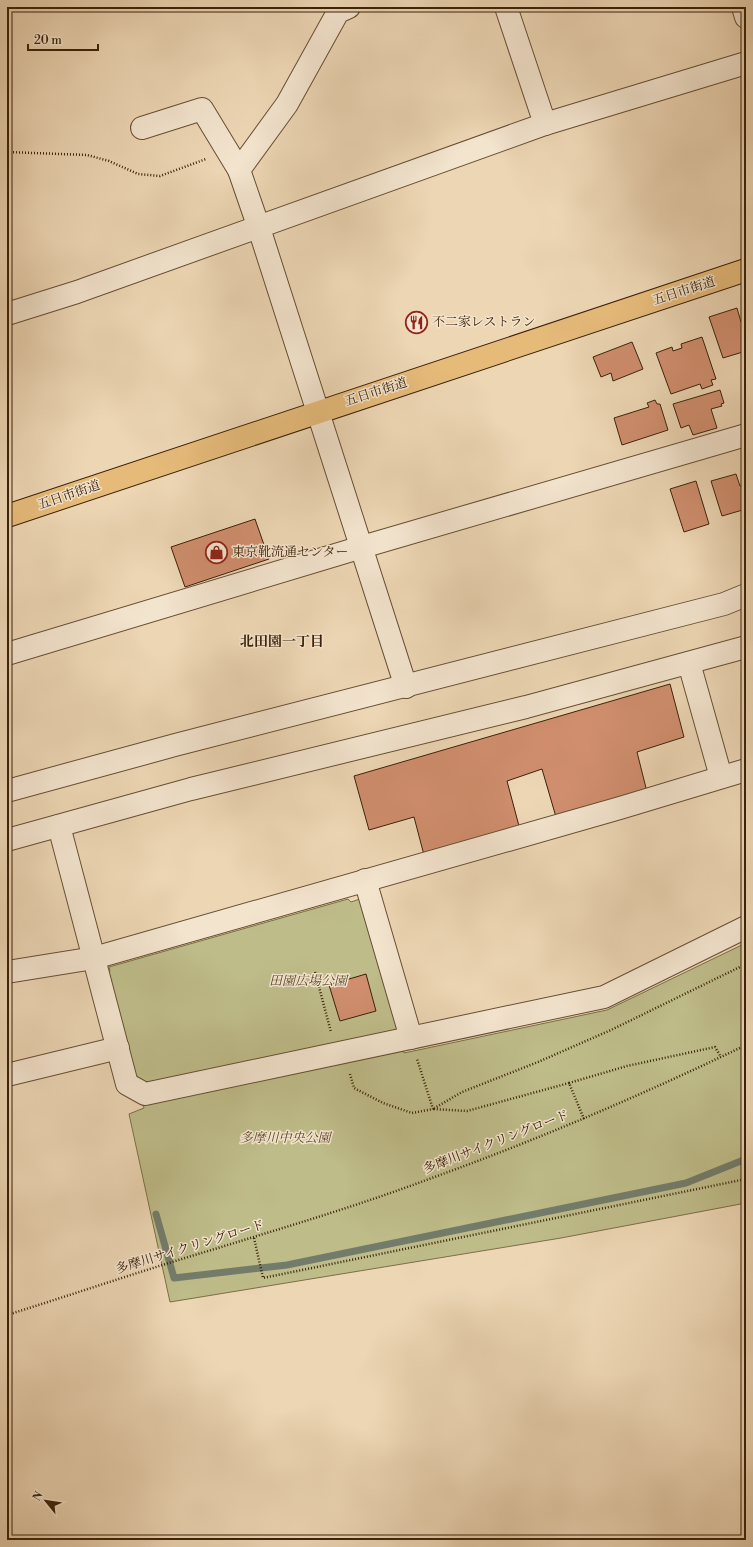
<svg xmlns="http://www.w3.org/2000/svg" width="753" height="1547" viewBox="0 0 753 1547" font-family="'Libre Bodoni','Noto Serif JP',serif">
  <rect width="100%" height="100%" fill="#edd6b4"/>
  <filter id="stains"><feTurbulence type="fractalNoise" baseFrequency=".005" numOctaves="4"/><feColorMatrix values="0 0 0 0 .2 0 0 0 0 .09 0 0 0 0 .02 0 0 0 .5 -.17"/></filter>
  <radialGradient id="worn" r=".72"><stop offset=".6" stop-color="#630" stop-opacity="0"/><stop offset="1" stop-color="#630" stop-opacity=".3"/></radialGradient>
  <!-- green -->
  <polygon fill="#bebc89" stroke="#7c6e48" points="348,899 351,902 360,899 404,1053 607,1010 746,943 746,1203 561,1238 170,1302 129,1114 144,1108 108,974 110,971 109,967"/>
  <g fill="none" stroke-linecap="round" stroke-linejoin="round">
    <!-- stream -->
    <polyline stroke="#737c6a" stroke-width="7" points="156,1214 174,1278 287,1265 686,1183 746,1159"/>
  </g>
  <!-- building -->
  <g fill="#d08e6e" stroke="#3a2108">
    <polygon points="737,308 741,322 746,322 746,351 723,358 709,317"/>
    <polygon points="702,337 716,379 711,380 713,385 702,389 700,384 671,394 656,353 672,347 673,351 682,348 681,344"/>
    <polygon points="632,342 643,369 613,381 611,373 601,377 593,357"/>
    <polygon points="720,390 724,403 721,404 722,406 711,409 717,428 693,435 689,425 681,428 673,404"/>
    <polygon points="655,400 657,404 660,404 668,430 622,445 614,418 649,407 647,403"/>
    <polygon points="736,474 740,486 746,484 746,509 722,516 711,481"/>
    <polygon points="696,481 709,524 684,532 670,489"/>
    <polygon points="255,519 269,559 185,587 171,547"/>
    <polygon points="670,684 684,737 637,752 647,792 556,817 542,769 507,781 519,826 424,855 414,817 369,830 354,776"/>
    <polygon points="366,974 376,1011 340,1021 329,985"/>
  </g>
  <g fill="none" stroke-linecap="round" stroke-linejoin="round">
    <defs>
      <g id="minor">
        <polyline points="349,7 338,12 287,104 239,170 259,228 406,687"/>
        <polyline points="506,7 545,124"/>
        <polyline points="743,7 746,17"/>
        <polyline points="142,128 202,109 239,170"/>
        <polyline points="7,314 77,292 545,124 746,63"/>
        <polyline points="7,654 362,547 746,435"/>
        <polyline points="689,663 721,777"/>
        <polyline points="7,791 175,745 724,604 746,595"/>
        <polyline points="59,826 127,1084 145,1094 604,997 746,927"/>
        <polyline points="7,840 191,789 526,707 746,647"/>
        <polyline points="365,880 411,1038"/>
        <polyline points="7,972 94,958 620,808 746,770"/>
        <polyline points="7,1075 118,1048"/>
      </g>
      <polyline id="major" points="7,516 746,270"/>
    </defs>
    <!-- minor casing -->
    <use href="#minor" stroke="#674e33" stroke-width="24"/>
    <!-- major casing -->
    <use href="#major" stroke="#3a2108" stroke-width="24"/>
    <!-- path -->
    <g stroke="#3a2108" stroke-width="2.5" stroke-dasharray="1 2" stroke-linecap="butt">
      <polyline points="7,152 87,155 109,161 138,174 160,176 206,159"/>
      <polyline points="315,972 331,1032"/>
      <polyline points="350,1074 354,1088 383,1103 412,1113 433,1109 417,1059"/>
      <polyline points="569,1083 627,1066 715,1047 721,1057"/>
      <polyline points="584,1119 569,1083 467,1111 433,1109 462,1092 538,1062 611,1030 746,964"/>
      <polyline points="254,1238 263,1278 746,1179"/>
      <path d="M7,1315C77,1293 147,1269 218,1248C289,1226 360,1205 429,1179C537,1140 642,1095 746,1045"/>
    </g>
    <!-- minor -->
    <use href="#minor" stroke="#f3e4ce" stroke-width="22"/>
    <!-- major -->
    <use href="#major" stroke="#e6bb7a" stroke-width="22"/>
  </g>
  <!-- icons -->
  <defs>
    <symbol id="restaurant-ring" viewBox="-11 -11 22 22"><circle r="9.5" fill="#f3e4ce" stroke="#8f2418" stroke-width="1.5"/><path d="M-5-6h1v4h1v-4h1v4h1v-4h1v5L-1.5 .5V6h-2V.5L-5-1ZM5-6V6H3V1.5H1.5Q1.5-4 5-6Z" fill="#8f2418"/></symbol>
    <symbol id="shop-ring" viewBox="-11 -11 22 22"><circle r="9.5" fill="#f3e4ce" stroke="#8f2418" stroke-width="1.5"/><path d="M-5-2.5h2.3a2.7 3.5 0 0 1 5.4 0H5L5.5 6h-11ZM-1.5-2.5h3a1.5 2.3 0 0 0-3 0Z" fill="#8f2418"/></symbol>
  </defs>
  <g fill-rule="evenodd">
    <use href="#restaurant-ring" x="404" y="310" width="25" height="25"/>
    <use href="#shop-ring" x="204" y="540" width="25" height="25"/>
  </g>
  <g text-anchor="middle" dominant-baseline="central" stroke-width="3" stroke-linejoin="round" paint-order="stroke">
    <!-- street labels -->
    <g font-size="13" fill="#3a2108" stroke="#f3e4ce">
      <text transform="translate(684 291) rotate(-18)">五日市街道</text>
      <text transform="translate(376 392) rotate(-18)">五日市街道</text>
      <text transform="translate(69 495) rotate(-19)">五日市街道</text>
      <text transform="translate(496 1142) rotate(-21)">多摩川サイクリングロード</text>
      <text transform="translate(190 1247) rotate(-17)">多摩川サイクリングロード</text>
    </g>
    <!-- poi labels -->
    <g font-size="13" fill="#3a2108" stroke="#f3e4ce" text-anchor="start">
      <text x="432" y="322">不二家レストラン</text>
      <text x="232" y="552">東京靴流通センター</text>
    </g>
    <!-- park labels -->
    <g font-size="13" font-style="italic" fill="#5b4828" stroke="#f3e4ce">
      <text x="308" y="981">田園広場公園</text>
      <text x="285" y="1138">多摩川中央公園</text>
    </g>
    <!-- neighbourhood labels -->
    <g font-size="14" font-weight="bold" fill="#3a2108" stroke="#f3e4ce">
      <text x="282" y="642">北田園一丁目</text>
    </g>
  </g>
  <!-- margin -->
  <rect width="753" height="1547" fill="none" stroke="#edd6b4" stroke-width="24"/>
  <rect x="8" y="8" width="737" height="1531" fill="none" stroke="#3a2108" stroke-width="2"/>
  <rect x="12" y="12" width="729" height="1523" fill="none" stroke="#3a2108"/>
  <!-- north arrow -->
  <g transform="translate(46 1501) rotate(300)" stroke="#f3e4ce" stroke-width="3" paint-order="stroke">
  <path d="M0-3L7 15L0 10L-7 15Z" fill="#3a2108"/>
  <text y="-6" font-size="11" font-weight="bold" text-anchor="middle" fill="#3a2108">N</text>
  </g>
  <!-- scale -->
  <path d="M28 44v6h70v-6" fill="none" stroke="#3a2108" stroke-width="2"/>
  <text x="34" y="44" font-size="12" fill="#3a2108" stroke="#f3e4ce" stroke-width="3" paint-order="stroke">20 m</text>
  <rect width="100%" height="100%" filter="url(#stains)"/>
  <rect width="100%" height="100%" fill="url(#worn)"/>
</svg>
